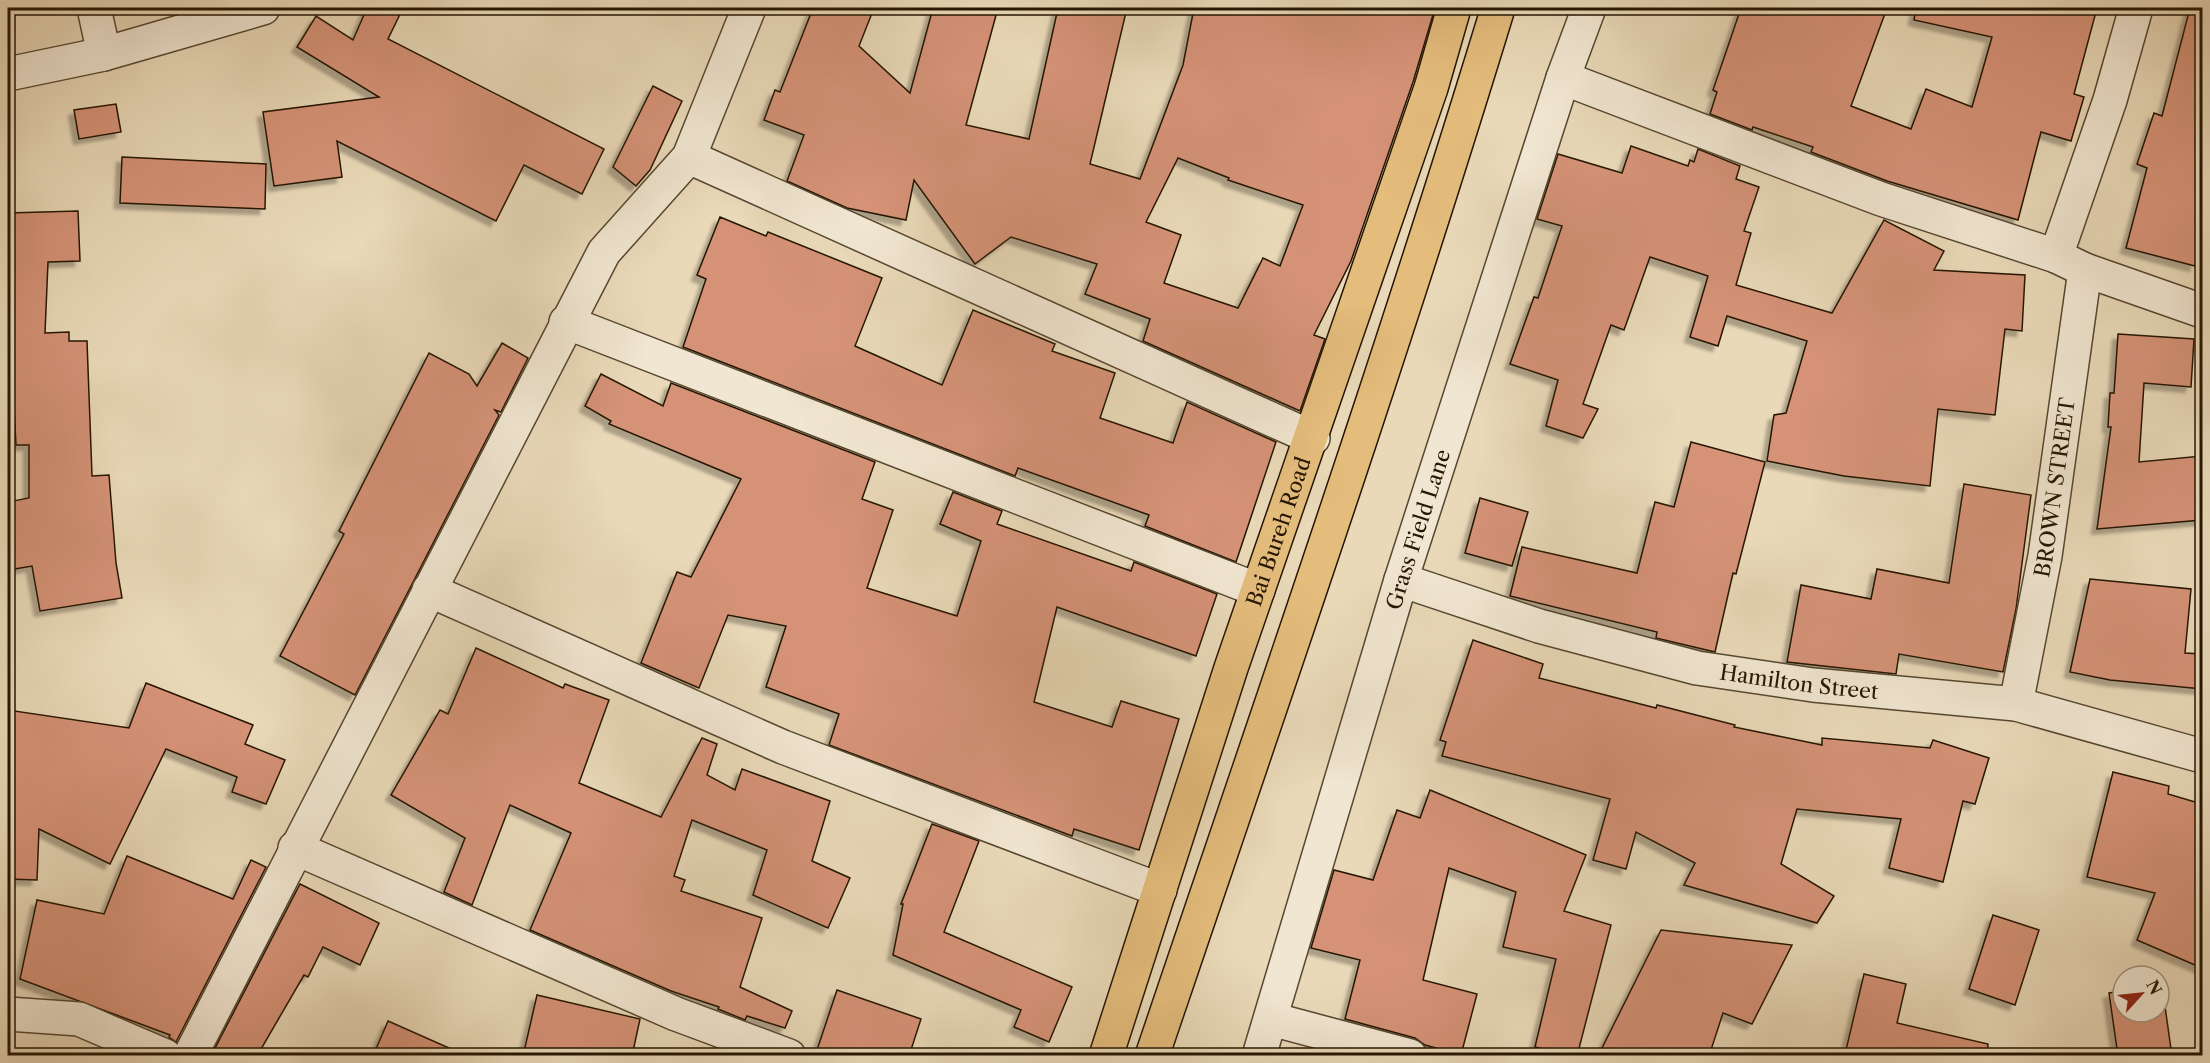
<svg xmlns="http://www.w3.org/2000/svg" width="2210" height="1063" viewBox="0 0 2210 1063" font-family="'Libre Caslon Text',serif">
  <defs>
    <filter id="shadow"><feDropShadow dx="-5.5" dy="5.5" stdDeviation="1.5" flood-color="#0004"/></filter>
  </defs>
  <rect width="100%" height="100%" fill="#e9d9b8"/>
  <filter id="stains"><feTurbulence type="fractalNoise" baseFrequency=".00333" numOctaves="4"/><feColorMatrix values="0 0 0 0 .2 0 0 0 0 .09 0 0 0 0 .02 0 0 0 .5 -.17"/></filter>
  <radialGradient id="worn" r=".72"><stop offset=".6" stop-color="#630" stop-opacity="0"/><stop offset="1" stop-color="#630" stop-opacity=".3"/></radialGradient>
  <!-- building -->
  <g fill="#d59277" stroke="#251603" stroke-width="1.5" fill-rule="evenodd" filter="url(#shadow)">
    <polygon points="367,8 403,8 388,39 604,149 582,194 524,165 496,221 337,141 342,177 274,186 263,112 379,97 297,47 316,16 353,40"/>
    <path d="M813,8H874L859,46L910,93L933,8H998L966,125L1029,139L1058,8H1127L1090,164L1140,179L1183,65L1194,8H1435L1413,82L1351,261L1314,335L1325,339L1300,411L1143,341L1150,319L1085,294L1097,264L1011,237L975,264L914,180L906,220L847,208L787,181L804,135L764,120L775,90L780,92ZM1178,158L1229,178L1228,180L1303,205L1280,266L1263,258L1238,308L1164,283L1181,235L1146,222Z"/>
    <polygon points="1741,8 1887,8 1851,106 1911,129 1926,89 1972,107 1992,37 1914,20 1916,8 2097,8 2074,94 2084,97 2071,141 2041,132 2018,220 1887,181 1811,152 1813,147 1753,127 1752,130 1710,114 1717,92 1713,90"/>
    <polygon points="2190,8 2202,8 2202,238 2195,266 2126,248 2147,168 2137,164 2154,113 2162,116"/>
    <polygon points="653,86 682,101 650,170 636,186 613,167"/>
    <polygon points="116,104 121,132 79,139 74,110"/>
    <polygon points="1631,146 1688,166 1690,160 1694,162 1698,149 1740,166 1736,179 1759,187 1744,231 1751,233 1736,285 1832,313 1884,220 1944,251 1934,270 2025,275 2022,331 2005,329 1995,415 1938,409 1930,486 1844,476 1767,461 1774,415 1786,413 1807,341 1727,316 1718,346 1690,337 1708,276 1650,257 1624,330 1611,325 1583,404 1598,409 1583,438 1546,426 1558,380 1510,364 1534,297 1538,298 1562,226 1537,219 1558,154 1622,173"/>
    <polygon points="122,157 266,164 265,209 120,203"/>
    <polygon points="78,211 80,261 48,262 45,333 69,332 69,341 87,341 92,476 109,475 116,563 122,598 40,611 32,566 8,570 8,502 29,498 29,445 16,445 13,389 8,389 8,213"/>
    <polygon points="720,217 766,236 768,232 882,278 855,346 942,385 973,310 1055,344 1052,351 1115,373 1100,418 1173,443 1187,402 1276,442 1236,562 1145,526 1149,515 1018,468 1015,476 683,347 706,279 697,275"/>
    <polygon points="2118,334 2194,339 2191,387 2144,383 2139,462 2202,456 2202,520 2097,529 2111,427 2108,427 2110,393 2114,393"/>
    <polygon points="502,343 528,358 501,412 495,410 499,415 355,695 280,656 344,534 339,531 429,353 469,374 477,386"/>
    <polygon points="601,374 663,406 671,383 875,462 862,499 893,510 867,588 957,616 981,541 940,524 953,492 1002,511 997,524 1131,571 1134,562 1217,594 1196,656 1057,607 1034,702 1112,727 1121,701 1179,719 1139,850 1074,829 1072,836 829,745 839,714 766,687 786,626 728,615 699,688 641,663 677,572 691,577 741,479 609,424 611,421 585,406"/>
    <polygon points="1691,442 1765,462 1736,574 1733,573 1715,652 1656,638 1657,632 1510,596 1522,547 1637,573 1655,502 1674,507"/>
    <polygon points="1964,484 2031,495 2016,609 2003,672 1899,654 1896,674 1787,662 1801,585 1871,599 1877,569 1949,583"/>
    <polygon points="1480,498 1528,512 1512,566 1465,553"/>
    <polygon points="2090,579 2191,589 2185,653 2202,654 2202,689 2110,680 2070,672"/>
    <polygon points="1473,640 1543,664 1539,678 1656,708 1657,705 1735,725 1734,727 1822,745 1822,738 1930,748 1933,740 1989,758 1975,804 1963,801 1943,882 1889,868 1901,819 1797,809 1781,864 1834,896 1817,923 1684,885 1695,863 1636,832 1626,869 1593,860 1610,799 1442,756 1446,742 1440,740"/>
    <polygon points="476,648 563,688 565,684 609,700 579,783 661,817 702,738 717,744 707,775 735,790 742,769 830,801 812,861 850,878 828,928 753,895 767,850 692,820 674,876 685,880 681,891 762,918 740,987 792,1011 785,1028 747,1016 745,1020 723,1011 718,1009 719,1007 671,991 530,930 571,833 510,805 472,905 444,892 465,838 391,795 440,710 448,714"/>
    <polygon points="146,683 253,725 245,744 285,760 266,804 232,792 237,777 166,749 110,864 39,829 37,880 8,879 8,710 129,728"/>
    <polygon points="2113,772 2169,786 2168,794 2202,804 2202,968 2137,940 2155,893 2087,877"/>
    <polygon points="1430,790 1586,855 1564,911 1611,925 1577,1056 1535,1047 1556,959 1503,947 1516,892 1449,868 1423,980 1477,994 1461,1055 1425,1045 1415,1038 1345,1019 1360,960 1311,948 1334,870 1373,880 1397,810 1420,818"/>
    <polygon points="932,824 979,841 944,932 1072,987 1049,1042 1014,1027 1021,1010 893,955 903,904 901,904"/>
    <polygon points="127,856 233,899 251,860 266,867 176,1042 169,1037 170,1035 20,979 37,900 104,914"/>
    <polygon points="300,884 379,923 360,965 323,947 308,977 304,975 257,1056 211,1056"/>
    <polygon points="1993,915 2039,930 2015,1005 1969,989"/>
    <polygon points="1661,930 1792,945 1752,1024 1723,1013 1709,1056 1598,1056"/>
    <polygon points="1864,974 1906,984 1897,1023 1988,1044 1987,1056 1849,1056 1850,1051 1846,1050"/>
    <polygon points="2162,985 2172,1056 2118,1056 2109,993 2123,991 2123,1012 2159,1012 2159,986"/>
    <polygon points="837,990 921,1019 909,1056 815,1056"/>
    <polygon points="537,995 640,1019 632,1056 523,1056"/>
    <polygon points="388,1021 467,1056 373,1056"/>
  </g>
  <g fill="none" stroke-linecap="round" stroke-linejoin="round">
    <defs>
      <g id="minor">
        <polyline points="94,8 104,54"/>
        <polyline points="8,74 104,54 263,8"/>
        <polyline points="1563,78 1881,199 2056,256 2085,270 2202,311"/>
        <polyline points="689,157 1313,438"/>
        <polyline points="2056,256 2110,100 2136,8"/>
        <polyline points="566,322 1258,590"/>
        <path id="s1" d="M1401,580L1539,626L1697,668L1813,685L2016,704L2202,756"/>
        <polyline points="429,590 783,747 1160,890"/>
        <path id="s2" d="M2016,704L2045,556L2085,270"/>
        <polyline points="295,848 676,1014 789,1056"/>
        <polyline points="8,1014 79,1019 165,1056"/>
        <polyline points="1271,1019 1410,1056"/>
        <polyline points="190,1056 604,252 689,157 749,8"/>
        <path id="s3" d="M1259,1056L1401,580L1563,78L1589,8"/>
      </g>
      <g id="trunk">
        <path id="s4" d="M1106,1056L1231,668L1431,88L1454,8"/>
        <path d="M1152,1056C1270,707 1391,359 1498,8"/>
      </g>
    </defs>
    <!-- minor casing -->
    <use href="#minor" stroke="#564730" stroke-width="36"/>
    <!-- trunk casing -->
    <use href="#trunk" stroke="#251603" stroke-width="36"/>
    <!-- minor -->
    <use href="#minor" stroke="#f1e6d1" stroke-width="33"/>
    <!-- trunk -->
    <use href="#trunk" stroke="#e4bc7c" stroke-width="33"/>
  </g>
  <g text-anchor="middle" dominant-baseline="central" stroke-width="6" stroke-linejoin="round" paint-order="stroke">
    <!-- street labels -->
    <g font-size="21" fill="#251603" stroke="#f1e6d1">
      <text stroke="none"><textPath href="#s2" startOffset="220">BROWN STREET</textPath></text>
      <text stroke="none"><textPath href="#s3" startOffset="550">Grass Field Lane</textPath></text>
      <text stroke="none"><textPath href="#s4" startOffset="552">Bai Bureh Road</textPath></text>
      <text stroke="none"><textPath href="#s1" startOffset="412">Hamilton Street</textPath></text>
    </g>
  </g>
  <!-- margin -->
  <rect width="2210" height="1063" fill="none" stroke="#e9d9b8" stroke-width="30"/>
  <rect x="9" y="9" width="2192" height="1045" fill="none" stroke="#251603" stroke-width="3"/>
  <rect x="15" y="15" width="2180" height="1033" fill="none" stroke="#251603" stroke-width="1.5"/>
  <!-- north arrow -->
  <g transform="translate(2141 994) rotate(63)"><circle r="28" fill="#f1e6d1" stroke="#9f937f" stroke-width="1.5"/>
  <path d="M0-4.5L10 22L0 15L-10 22Z" fill="#8f2418"/>
  <text y="-9" font-size="16" font-weight="bold" text-anchor="middle" fill="#251603">N</text>
  </g>
  <rect width="100%" height="100%" filter="url(#stains)"/>
  <rect width="100%" height="100%" fill="url(#worn)"/>
</svg>
